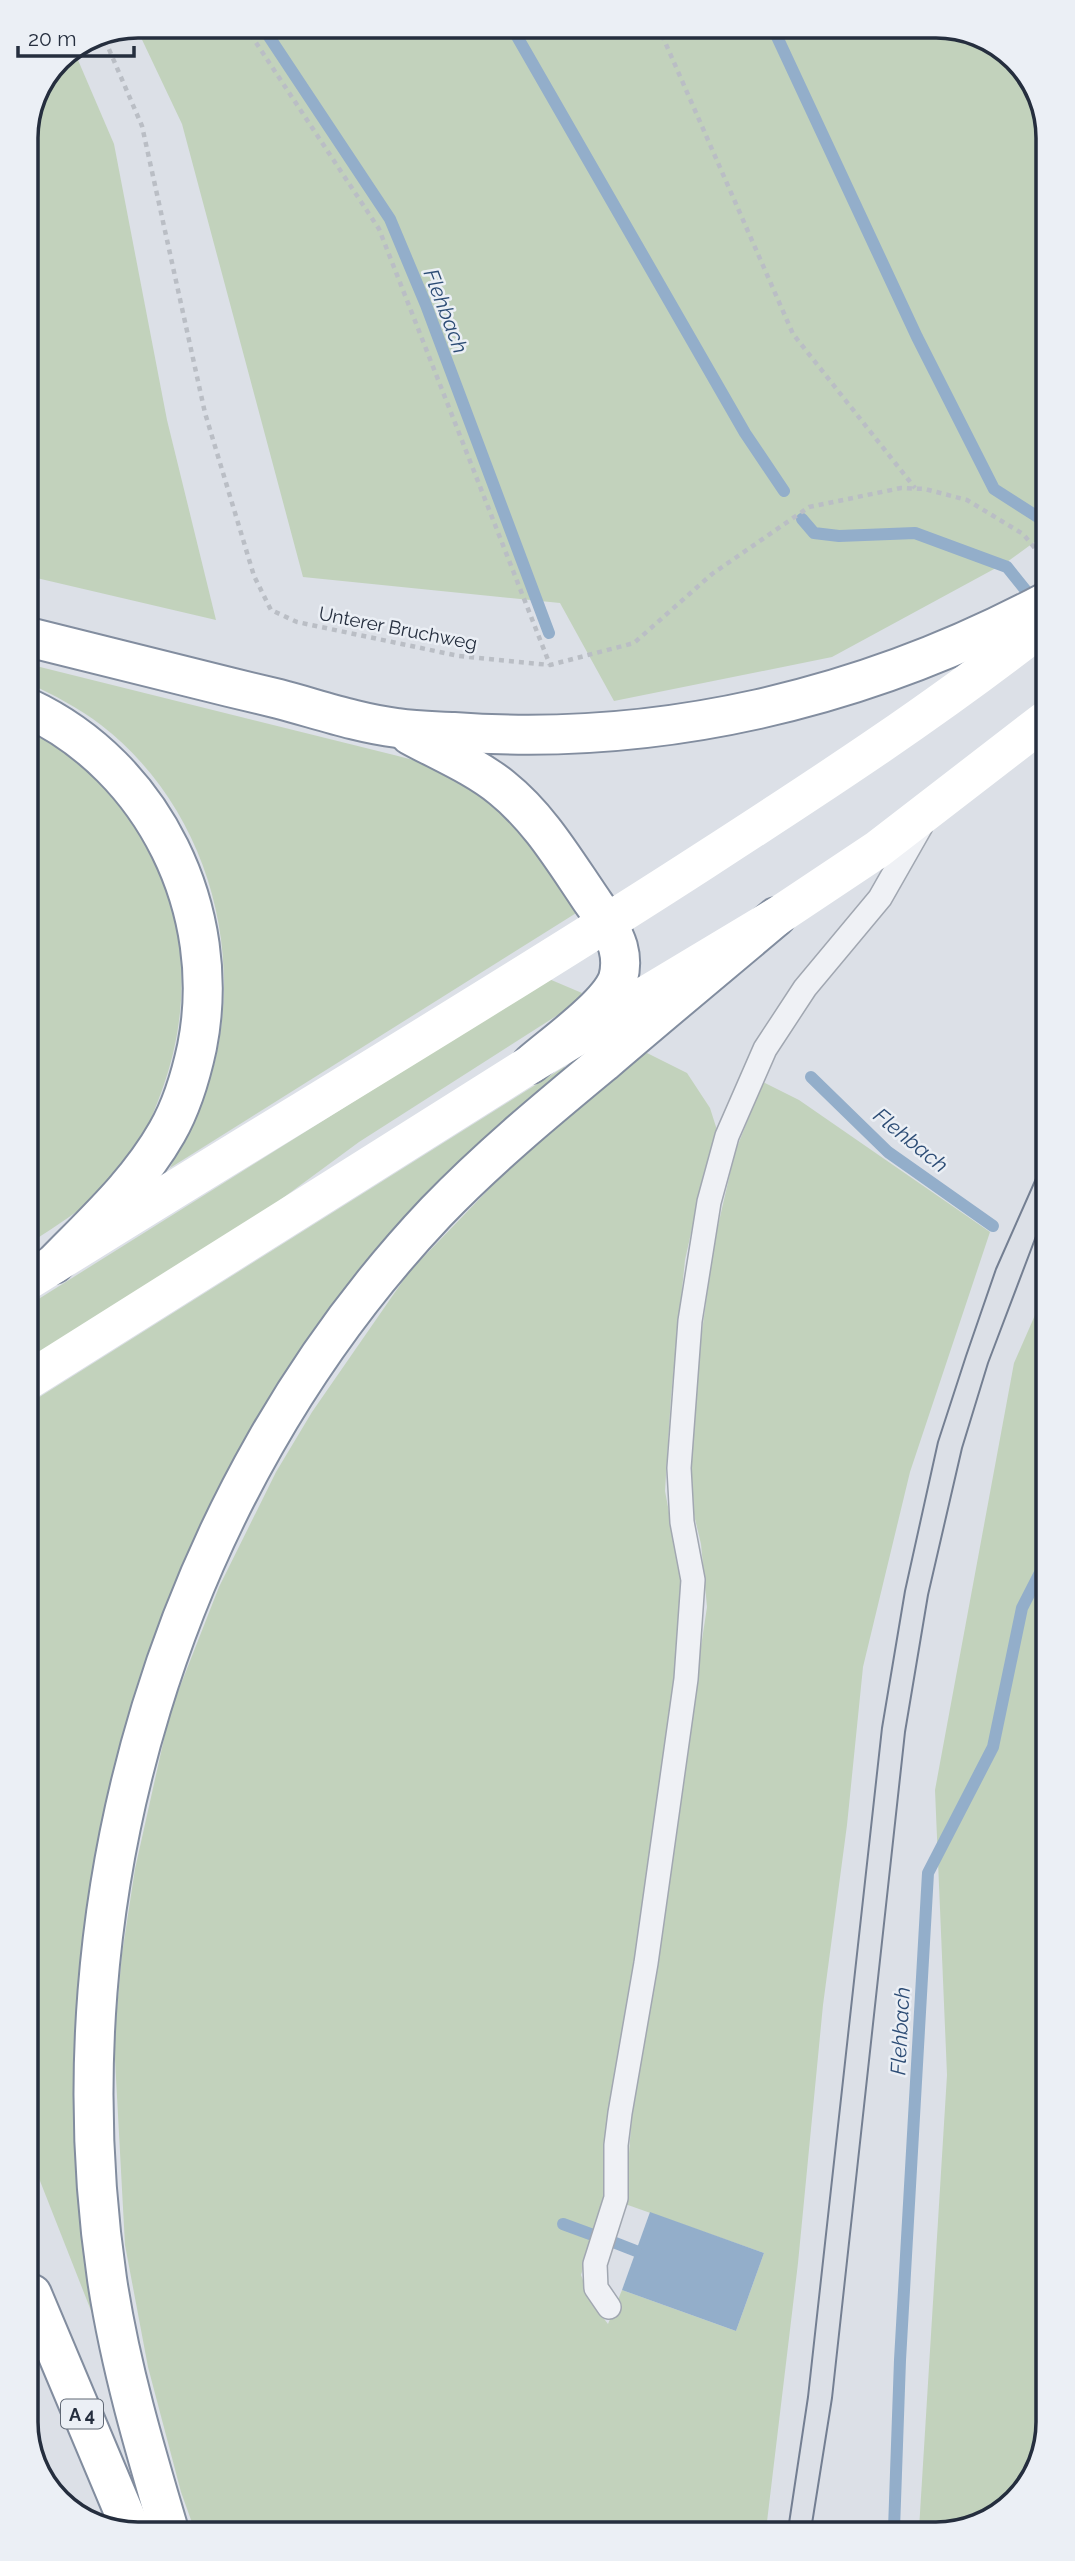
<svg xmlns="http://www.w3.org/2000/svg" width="1075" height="2561" viewBox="0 0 1075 2561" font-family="Raleway,sans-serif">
  <rect width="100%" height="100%" fill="#dce0e7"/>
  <!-- green -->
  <g fill="#c2d2bc">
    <polygon points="136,27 944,27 1005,50 1043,103 1044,535 1007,562 832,657 614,701 560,603 303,577 182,124"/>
    <polygon points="75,53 114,144 167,420 216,620 28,576 26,131 59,59"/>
    <path d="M28,664L394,755C406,758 418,761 430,766C498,792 539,854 581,910L170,1168C185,1134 204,1101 214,1065C245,942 203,804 101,725C79,708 54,695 28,683Z"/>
    <path d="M28,730C163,803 214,950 161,1093C154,1111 140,1150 128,1165C102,1198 64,1220 29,1244Z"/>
    <polygon points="549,979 582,993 575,1004 359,1142 245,1226 29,1361 29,1305"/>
    <polygon points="645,1052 687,1073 710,1108 717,1130 704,1174 685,1260 671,1397 665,1491 681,1576 677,1652 662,1798 601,2213 581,2275 592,2303 608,2324 622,2290 736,2331 764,2253 625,2204 634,2089 707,1607 701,1544 689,1494 700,1346 714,1243 735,1152 763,1082 799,1100 990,1232 910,1472 863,1667 847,1825 823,2005 798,2263 766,2530 196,2534 181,2492 148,2367 125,2245 114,2041 122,1954 135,1869 170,1712 219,1587 276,1472 312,1412 409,1272 542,1134"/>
    <polygon points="564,1067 567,1068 364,1277 117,1782 99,2331 31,2158 30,1403"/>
    <polygon points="1046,1290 1049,2423 1026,2491 972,2529 919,2529 947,2075 935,1790 1014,1363"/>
  </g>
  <!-- water -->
  <polygon fill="#93aeca" points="650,2212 764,2253 736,2331 622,2290"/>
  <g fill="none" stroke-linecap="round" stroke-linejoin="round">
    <!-- stream -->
    <g stroke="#93aeca" stroke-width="12">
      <polyline points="262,26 390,219 426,305 549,633"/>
      <polyline points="511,26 745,433 784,491"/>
      <polyline points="772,26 917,337 994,489 1044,521"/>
      <polyline points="802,519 814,533 839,536 915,533 1007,567 1035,602"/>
      <polyline points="811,1077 888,1152 993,1226"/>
      <polyline points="563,2224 593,2235"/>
      <polyline points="613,2242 636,2251"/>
      <polyline points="894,2529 900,2360 928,1873 993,1747 1022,1608 1047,1559"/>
    </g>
    <defs>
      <polyline id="service" points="609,2307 596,2288 595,2264 616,2198 616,2145 620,2113 646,1963 686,1679 693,1580 682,1522 679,1468 690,1321 709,1202 727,1136 765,1049 805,988 880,898 921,826"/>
      <g id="motorway">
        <path d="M28,637C111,658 195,679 279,699C317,709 357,723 397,728C416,731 435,731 454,732C659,747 863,699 1044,603"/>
        <path d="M28,708C154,767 224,911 197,1047C191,1075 182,1106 167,1132C138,1183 95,1222 54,1264"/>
        <path d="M410,735C441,752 475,766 502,788C537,816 561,855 586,892C597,909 612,927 618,947C621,958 621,968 618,979C608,1006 554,1044 531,1064"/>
        <polyline points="32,2294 133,2534"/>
        <path d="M170,2534C145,2450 120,2366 107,2279C51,1900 171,1492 436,1212C489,1157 546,1110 604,1062C661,1013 719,965 776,917"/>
      </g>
    </defs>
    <!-- service casing -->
    <use href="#service" stroke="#a1a7b1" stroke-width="26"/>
    <!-- motorway casing -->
    <use href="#motorway" stroke="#828d9f" stroke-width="42"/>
    <!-- path -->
    <g stroke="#babec5" stroke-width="4.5" stroke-dasharray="5 5" stroke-linecap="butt">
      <polyline points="245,26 379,229 550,665"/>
      <polyline points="658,26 793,334 915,488"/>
      <polyline points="105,40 142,126 205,413 254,576 271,610 297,622 459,656 550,665 634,643 712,574 809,507 901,488 925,489 967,500 1023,534 1044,559"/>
    </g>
    <!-- service -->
    <use href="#service" stroke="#eff1f5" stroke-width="23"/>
    <!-- secondary -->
    <g stroke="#fff" stroke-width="38">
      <path d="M29,1280C254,1138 483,1004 705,860C821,785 936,710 1044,625"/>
      <polyline points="29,1380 531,1064 776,917 878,849 1044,721"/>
    </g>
    <!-- motorway -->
    <use href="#motorway" stroke="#fff" stroke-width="38"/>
    <!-- tram -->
    <g stroke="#747f92" stroke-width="2">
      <polyline points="788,2530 808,2397 882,1728 905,1591 938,1442 966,1356 996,1269 1046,1156"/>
      <polyline points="811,2530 832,2398 905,1732 928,1595 962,1448 988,1363 1046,1210"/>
    </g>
  </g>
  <g text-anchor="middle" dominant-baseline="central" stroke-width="5" stroke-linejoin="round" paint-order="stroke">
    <!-- shield labels -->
    <rect fill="#ebeff5" stroke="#606875" stroke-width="2" x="61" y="2399.5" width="42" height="29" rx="5"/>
    <g font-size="18" font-weight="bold" fill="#252e3e">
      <text x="82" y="2414">A 4</text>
    </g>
    <!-- street labels -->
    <g font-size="19" fill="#252e3e" stroke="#ebeff5">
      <text transform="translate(398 628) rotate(11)">Unterer Bruchweg</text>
    </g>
    <!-- water labels -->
    <g font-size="21" font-style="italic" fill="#2c4c75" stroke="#ebeff5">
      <text transform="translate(446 311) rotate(69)">Flehbach</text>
      <text transform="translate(911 1140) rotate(39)">Flehbach</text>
      <text transform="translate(900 2031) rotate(-87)">Flehbach</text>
    </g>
  </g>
  <!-- crop -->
  <path d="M0 0H1075V2561H0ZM138 38H936A100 100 0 0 1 1036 138V2422A100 100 0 0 1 936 2522H138A100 100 0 0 1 38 2422V138A100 100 0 0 1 138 38Z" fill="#ebeff5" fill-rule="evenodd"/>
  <path fill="none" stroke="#252e3e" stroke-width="3.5" d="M138 38H936A100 100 0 0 1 1036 138V2422A100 100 0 0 1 936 2522H138A100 100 0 0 1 38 2422V138A100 100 0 0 1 138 38Z"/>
  <!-- scale -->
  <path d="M18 46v10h116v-10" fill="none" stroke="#252e3e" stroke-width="3.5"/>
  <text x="28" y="46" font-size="21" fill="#252e3e" stroke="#ebeff5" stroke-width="5" paint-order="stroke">20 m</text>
</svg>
